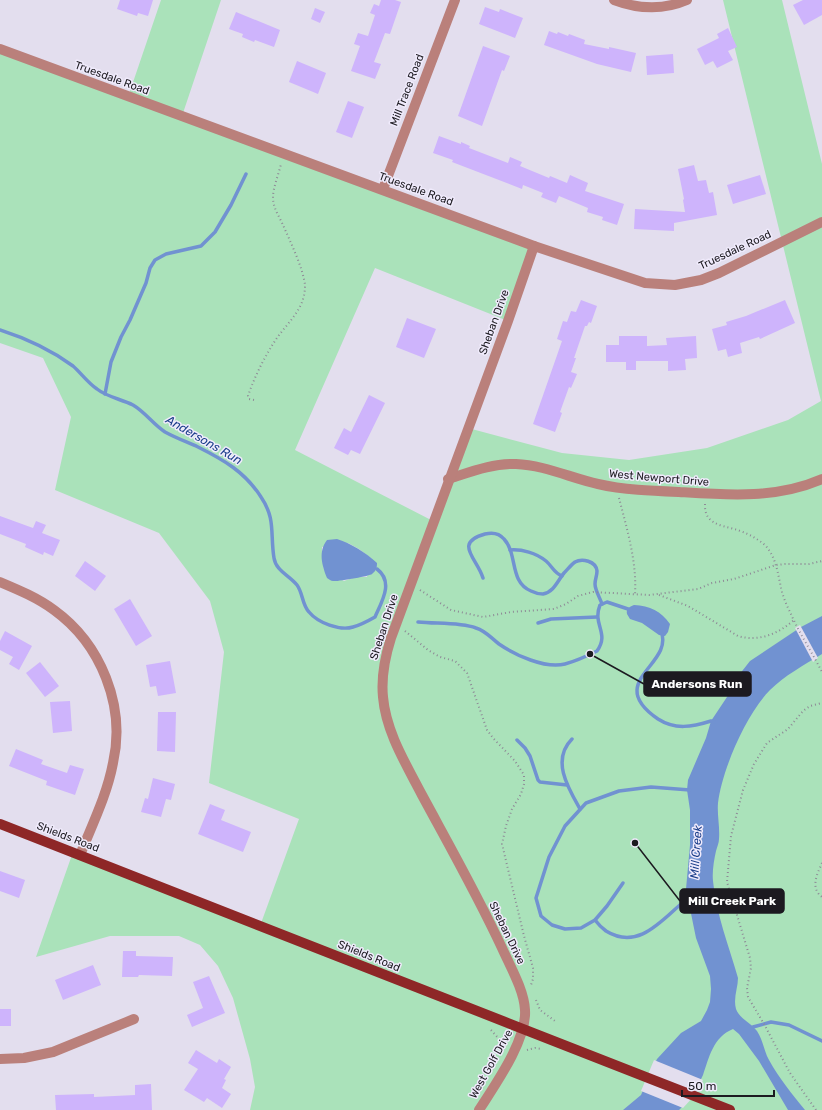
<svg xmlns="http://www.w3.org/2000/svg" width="822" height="1110" viewBox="0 0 822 1110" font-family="Rubik,sans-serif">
  <rect width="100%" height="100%" fill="#e3deee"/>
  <!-- green -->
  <path fill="#aae2ba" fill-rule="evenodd" d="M161,0H221L182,116L534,246L508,321L375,268L295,450L433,521L468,428L562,453L629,460L707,448L788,420L821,401L723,0H782L822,164V1110H250L255,1087L250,1059L233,998L218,966L200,945L179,936H110L36,957L73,852L260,926L299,819L209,783L224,652L210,601L159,533L55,490L71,417L43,358L0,343V49L128,97ZM348,543L359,549L372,559L367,577H355L344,581L324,570L322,557V547Z"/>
  <!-- water -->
  <g fill="#7192d1">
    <path d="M337,539C352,544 365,552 377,563C377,568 376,571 372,574C370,576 336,582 333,581C331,581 329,579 327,578C322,565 318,552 327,540Z"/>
    <path d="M634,605C650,606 661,611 670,624L668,632L665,636L659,635L642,623L630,619L627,614C626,609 629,607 634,605Z"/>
    <path d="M822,616V654C804,665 784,676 770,690C746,714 722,770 718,803C717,815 720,827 719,839C719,843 717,847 716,851C714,860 712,872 713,881C716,914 729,946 738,978C738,988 733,998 736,1009C739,1018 751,1023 757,1031C763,1040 764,1051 769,1060C779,1078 792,1094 805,1110H788L759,1061L739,1034L733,1029C713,1037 709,1058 703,1075C700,1082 695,1089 692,1095L648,1078L657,1059L681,1033L701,1021L707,1010L710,1002L711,989L710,976L696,938L686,889L690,845V810L687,790L688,780L706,738L711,721L729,694L739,675L750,661L801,627Z"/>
    <polygon points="648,1079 682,1107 679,1110 623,1110 641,1095"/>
  </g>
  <!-- pier -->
  <g fill="#e3deee">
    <polygon points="800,625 818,658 813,662 795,628"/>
    <polygon points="654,1060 703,1080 694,1096 683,1108 641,1091"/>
  </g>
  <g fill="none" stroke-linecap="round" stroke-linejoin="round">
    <!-- stream -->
    <g stroke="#7192d1" stroke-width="3.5">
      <path d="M0,330C25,338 51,350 73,366C81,373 88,383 97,389C107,397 121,399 133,405C145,412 153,424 165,432C176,438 187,442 198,447C224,460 245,472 261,497C276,519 270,534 274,558C276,571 289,575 297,585C303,593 302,605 309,612C318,623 340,631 353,627C361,625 368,621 375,617C382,601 394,582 377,569"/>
      <polyline points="105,394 111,362 121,337 130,320 146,283 150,268 155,260 166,254 201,246 215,232 231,205 246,174"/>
      <path d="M510,550C522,549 536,553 546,561C552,566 554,573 562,576"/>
      <path d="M483,578C477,558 453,543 485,534C493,532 499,533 504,539C518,554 509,582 531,591C535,593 539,594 543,594C554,592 558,580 564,573C568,569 571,565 575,562C582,558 596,561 597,571C597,576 595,579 595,584C595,590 600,598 602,604"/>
      <path d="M418,622C437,624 459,622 476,628C486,631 491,638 499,644C515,655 545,669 565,664C576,661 587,656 597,651C610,633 592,625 600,605L607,602L631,610"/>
      <polyline points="538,623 551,619 597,617"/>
      <path d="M661,631C675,665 603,681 658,719C675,730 692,727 711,721L714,722"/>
      <path d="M572,739C551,760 568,788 580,809"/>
      <polyline points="517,740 525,748 530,756 538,780 540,782 567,785"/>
      <polyline points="623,883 607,906 595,920 581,928 565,929 552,925 541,916 536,898 549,857 565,826 586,803 619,791 651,787 690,790"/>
      <path d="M595,920C598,924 602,928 606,931C640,952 664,917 688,898L692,896"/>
      <polyline points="753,1027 771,1022 789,1025 822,1041"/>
    </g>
  </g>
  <!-- building -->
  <g fill="#ceb4fc">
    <polygon points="120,0 153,0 148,16 138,13 137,16 117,9"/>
    <polygon points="381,0 395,0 401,2 390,34 385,33 374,62 381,64 375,79 351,71 360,46 354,44 358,33 368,36 375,15 370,13 374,4 379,6"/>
    <polygon points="803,0 822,0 822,15 804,25 793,5"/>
    <polygon points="485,7 499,12 500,9 523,18 515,38 479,24"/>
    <polygon points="315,8 325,12 320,23 311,19"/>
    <polygon points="236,12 280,30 274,47 255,40 254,42 242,37 243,34 229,29"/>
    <polygon points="728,28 737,47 728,51 733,60 717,68 713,61 705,65 697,49 719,38 717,34"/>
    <polygon points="549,31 557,34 558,32 568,36 569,34 585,40 584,44 609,49 609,47 636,53 631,72 597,64 544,45"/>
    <polygon points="483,46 510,56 504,71 502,70 482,126 458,116"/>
    <polygon points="673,54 674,73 647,75 646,56"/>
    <polygon points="297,61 326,73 318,94 289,82"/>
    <polygon points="348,101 364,107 352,138 336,132"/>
    <polygon points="439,136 461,144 461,142 470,146 469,148 508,163 510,157 522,162 520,166 549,178 550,176 567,183 570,175 588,183 585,191 624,204 617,225 602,220 603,217 587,212 588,208 559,196 556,203 541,197 543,193 523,185 522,189 452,162 453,160 433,153"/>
    <polygon points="694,165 698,181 706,180 709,193 713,192 717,215 674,223 674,231 634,229 635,209 685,212 683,200 684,199 678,169"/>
    <polygon points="760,175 766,194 733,204 727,185"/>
    <polygon points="581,300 597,306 591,323 589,322 587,326 585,326 574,358 576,358 571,372 577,374 571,388 569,387 560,412 562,413 555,432 533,424 562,341 557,339 563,321 567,322 571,311 576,312"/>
    <polygon points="785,300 795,323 760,339 759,337 740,343 742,353 728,357 726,349 718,351 712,329 727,325 726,322 746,316"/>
    <polygon points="407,318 436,329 424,358 396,347"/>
    <polygon points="619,336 647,336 647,346 667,345 666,338 696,336 697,358 685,359 686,370 668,371 668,361 636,361 636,370 626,370 626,362 606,362 606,345 619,345"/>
    <polygon points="369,395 385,403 360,454 351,450 348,455 334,448 344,428 351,432"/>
    <polygon points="0,516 33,528 36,521 46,525 42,533 60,540 53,556 44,552 43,555 25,547 26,544 0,534"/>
    <polygon points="85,561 106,576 95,591 75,576"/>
    <polygon points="130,599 152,636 136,646 114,609"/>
    <polygon points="5,631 32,646 19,670 9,664 13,657 0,650 0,641"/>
    <polygon points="170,661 176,693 158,696 156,686 150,687 146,665"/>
    <polygon points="40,662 59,686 45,697 26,673"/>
    <polygon points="70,701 72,731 53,733 50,702"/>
    <polygon points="158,712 176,712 175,752 157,751"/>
    <polygon points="16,749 43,760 41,764 67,773 70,765 84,769 75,795 46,785 47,781 9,766"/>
    <polygon points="153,778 175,784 171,800 166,799 161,817 141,812 145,798 148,799"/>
    <polygon points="210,804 225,810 221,820 251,832 243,852 198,834"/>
    <polygon points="0,871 25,880 19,898 0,891"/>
    <polygon points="123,951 136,951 136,956 173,957 172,976 139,975 138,977 122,977"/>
    <polygon points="93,965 101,985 63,1000 55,980"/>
    <polygon points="209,976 225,1013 192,1027 187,1015 203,1008 193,982"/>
    <rect x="0" y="1009" width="11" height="17"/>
    <polygon points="196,1050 217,1063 219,1059 231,1067 224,1079 226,1080 222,1088 231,1094 222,1108 207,1098 204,1102 184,1090 198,1069 188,1063"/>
    <polygon points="151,1084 152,1110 56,1110 55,1095 94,1094 94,1097 135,1095 135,1085"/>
  </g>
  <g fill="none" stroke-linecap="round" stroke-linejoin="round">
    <!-- path -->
    <g stroke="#8e8a96" stroke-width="2" stroke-dasharray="1 3" stroke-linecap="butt">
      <path d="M254,400L249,399L248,396C254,378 263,360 273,344C285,324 305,311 305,286C304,270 290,241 283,225C279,216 273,208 273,197C273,188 279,173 281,164"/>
      <path d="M619,498C627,529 637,562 635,594"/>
      <path d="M705,504C704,523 719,525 734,529C745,532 757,538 766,546C777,559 778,576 782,592C784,599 787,606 790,612C799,633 812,652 822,672"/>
      <polyline points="420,590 451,610 483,617 511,612 554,609 566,604 578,596 593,592 649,595 698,589 712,583 734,579 776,565 785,564 809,564 822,561"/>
      <path d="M659,595L688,606L738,636C759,642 778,634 794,620"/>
      <polyline points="405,631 428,650 440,657 455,661 467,673 487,730 493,738 515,761 524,775 524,784 521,794 512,809 506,826 502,844 524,936 533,968 533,979 531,985"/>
      <path d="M822,863C817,874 810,888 822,897"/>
      <polyline points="536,1000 540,1010 555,1021"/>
      <polyline points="491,1030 499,1039"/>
      <polyline points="527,1050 535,1048 542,1049"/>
      <polyline points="816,1110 790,1073 764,1024 748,997 747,988 751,968 750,958 727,882 731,836 743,790 754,764 767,743 788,729 803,711 810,706 822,703"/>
    </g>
    <!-- minor -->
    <g stroke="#ba807b" stroke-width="10">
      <path d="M614,0C638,9 664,10 687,0"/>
      <polyline points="0,49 534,246 645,283 675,285 701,280 719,273 822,222"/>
      <polyline points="383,189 455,0"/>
      <path d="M448,479C470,472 493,463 516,464C544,465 571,478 598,484C624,490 652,491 679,492C727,495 776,499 822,479"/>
      <path d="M0,582C19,590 38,598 54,610C101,644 126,706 113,763C107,795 92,825 80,855"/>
      <polyline points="0,1059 24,1058 53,1052 134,1019"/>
      <path d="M479,1110C495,1085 527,1040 525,1010C524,990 510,966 502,948C478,896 449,845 422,795C406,764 386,732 383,697C381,677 385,657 391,638L508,321L534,246"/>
    </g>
    <!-- major -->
    <polyline stroke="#8e2727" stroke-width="10" points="0,824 730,1110"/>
  </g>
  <g text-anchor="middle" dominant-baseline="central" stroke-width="3" stroke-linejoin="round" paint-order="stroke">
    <!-- street labels -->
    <g font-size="11" fill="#1c1a20" stroke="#f0ebfc">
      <text transform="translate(112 78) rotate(20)">Truesdale Road</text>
      <text transform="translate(407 90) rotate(-69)">Mill Trace Road</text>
      <text transform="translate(416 189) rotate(20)">Truesdale Road</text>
      <text transform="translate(735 250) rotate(-25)">Truesdale Road</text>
      <text transform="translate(494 322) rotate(-70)">Sheban Drive</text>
      <text transform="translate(659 478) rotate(5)">West Newport Drive</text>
      <text transform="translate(384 627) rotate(-72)">Sheban Drive</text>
      <text transform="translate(68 837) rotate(21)">Shields Road</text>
      <text transform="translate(507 933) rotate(64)">Sheban Drive</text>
      <text transform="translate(369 956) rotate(22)">Shields Road</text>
      <text transform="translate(491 1064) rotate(-61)">West Golf Drive</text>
    </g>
    <!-- water labels -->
    <g font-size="12" font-style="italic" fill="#1b3e8a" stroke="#f0ebfc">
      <text transform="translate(204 440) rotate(30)">Andersons Run</text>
      <text transform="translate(696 852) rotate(-86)">Mill Creek</text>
    </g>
  </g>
  <!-- callouts -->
  <path fill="none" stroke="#1c1a20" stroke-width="1.5" d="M590 654L644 684M635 843L680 901"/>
  <g fill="#1c1a20" stroke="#f0ebfc" stroke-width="1.5">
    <circle cx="590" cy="654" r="4"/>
    <circle cx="635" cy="843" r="4"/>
  </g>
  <g fill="#1c1a20" stroke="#1c1a20" stroke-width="1.5">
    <rect x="644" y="672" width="107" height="24" rx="4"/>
    <rect x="680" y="889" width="104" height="24" rx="4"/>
  </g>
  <g font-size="12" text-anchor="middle" font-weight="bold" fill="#fff">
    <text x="697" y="688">Andersons Run</text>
    <text x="732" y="905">Mill Creek Park</text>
  </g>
  <!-- scale -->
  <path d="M682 1090v6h92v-6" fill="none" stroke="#1c1a20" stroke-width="2"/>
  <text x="688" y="1090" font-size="12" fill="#1c1a20" stroke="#f0ebfc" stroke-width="3" paint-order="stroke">50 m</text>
</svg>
